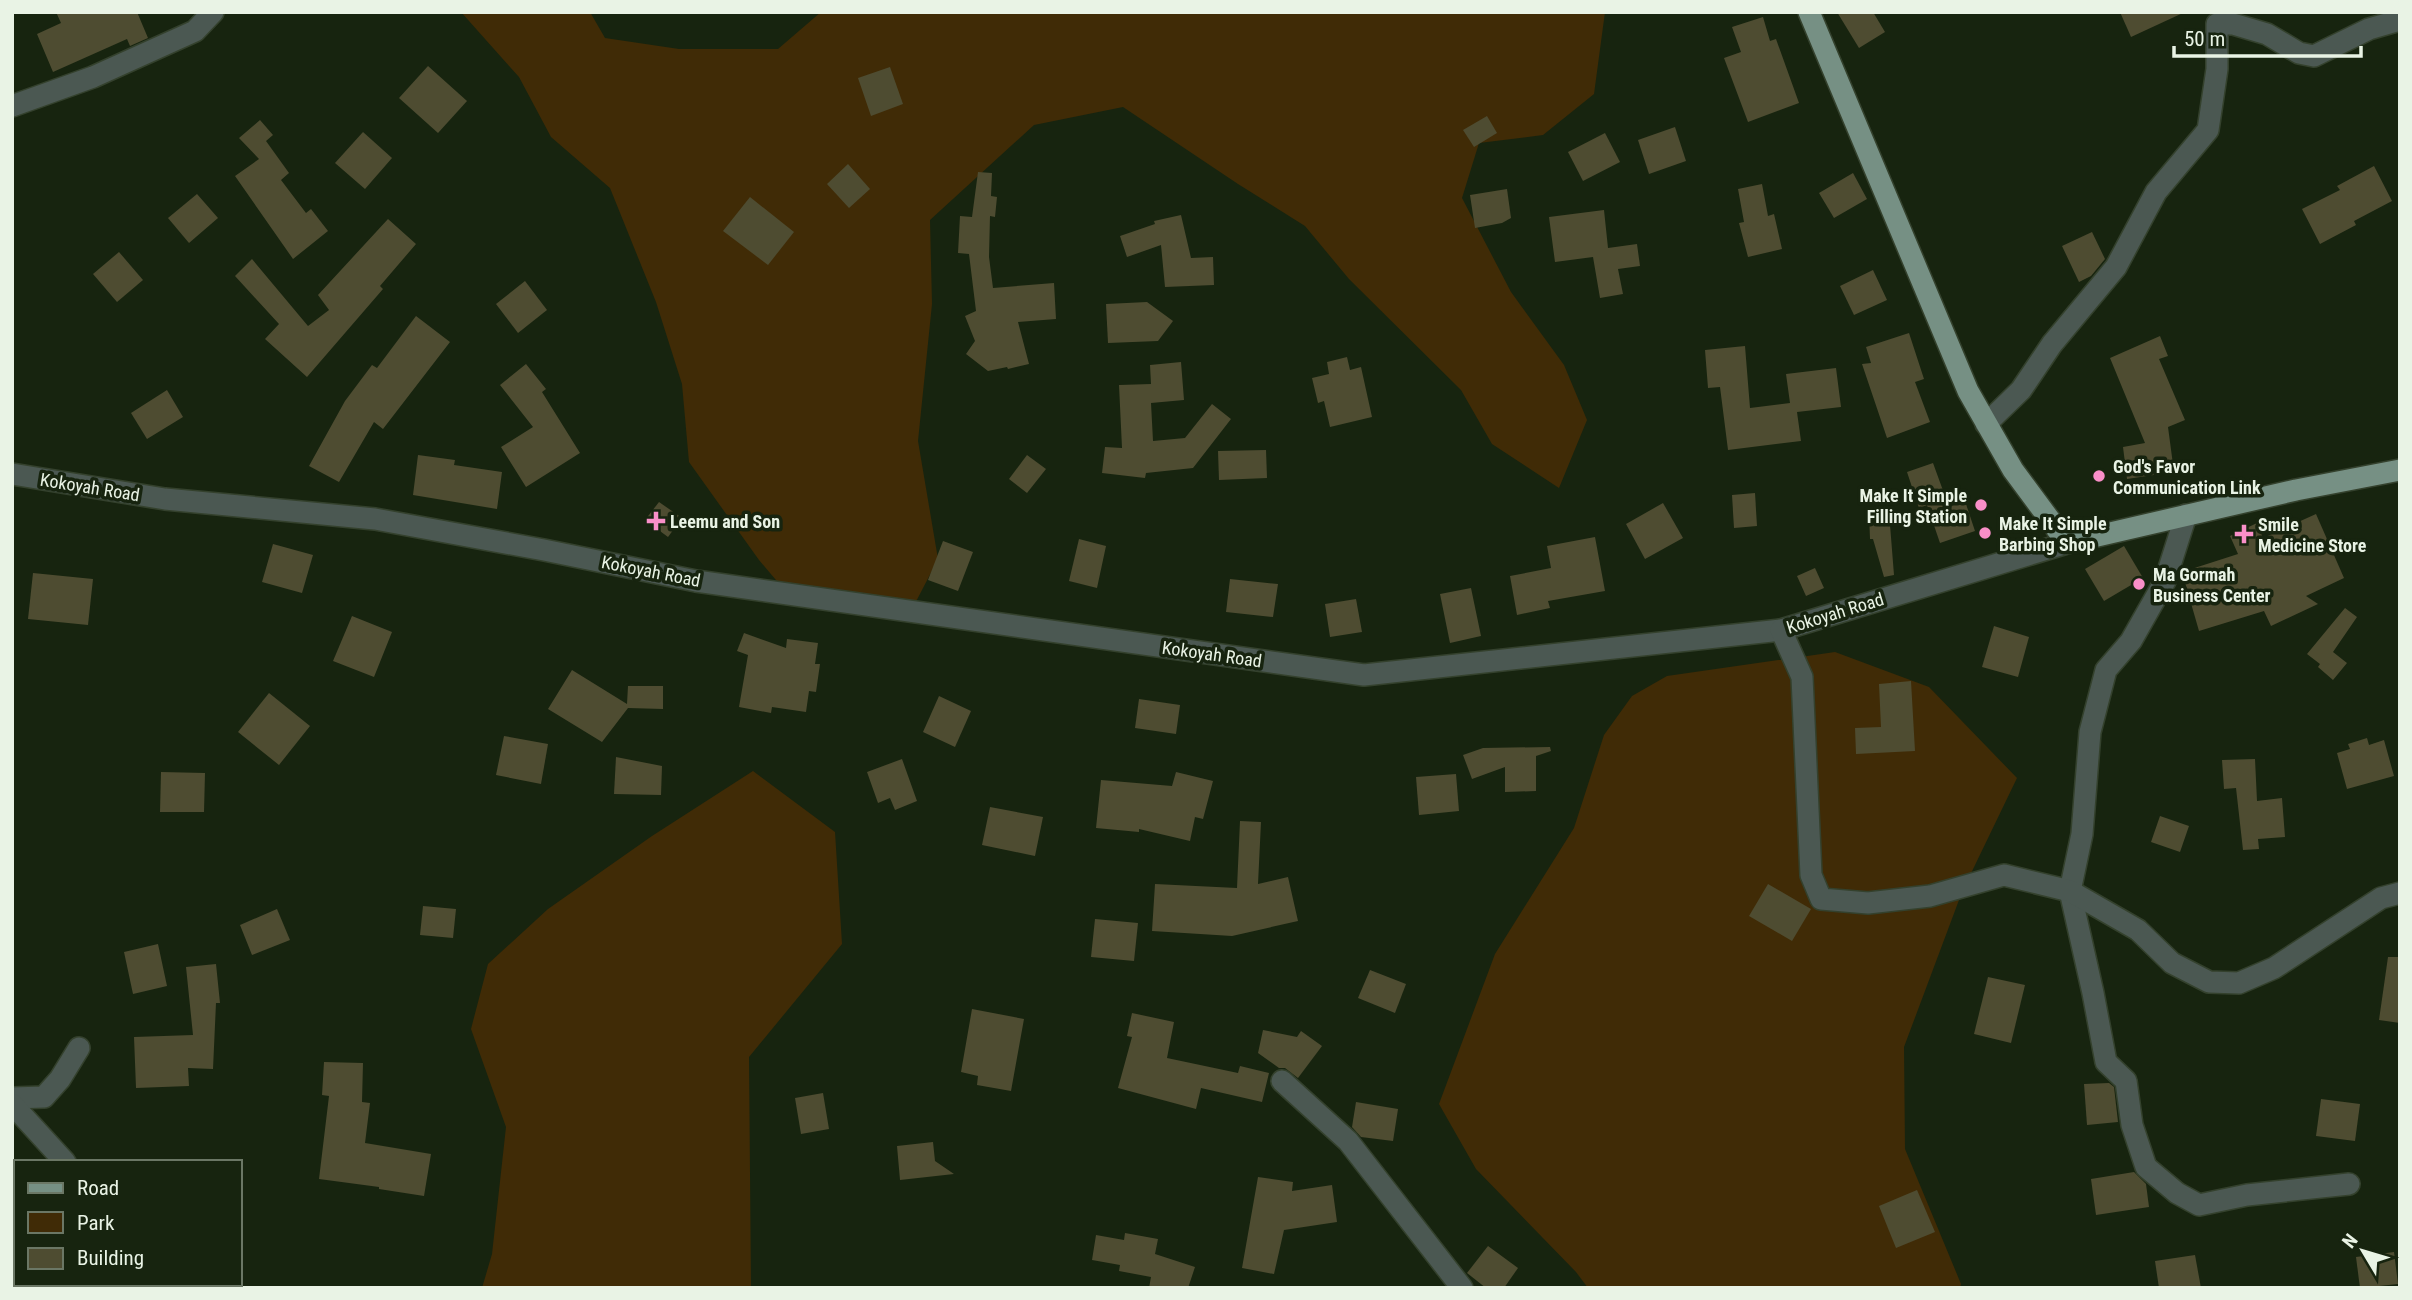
<svg xmlns="http://www.w3.org/2000/svg" width="2412" height="1300" viewBox="0 0 2412 1300" font-family="'Roboto Condensed',sans-serif">
  <rect width="100%" height="100%" fill="#17240f"/>
  <!-- green -->
  <g fill="#402b06">
    <polygon points="461,12 590,12 605,38 679,49 778,49 821,12 1605,12 1594,94 1543,135 1479,143 1462,198 1511,292 1564,365 1587,420 1559,488 1492,444 1461,390 1349,279 1305,226 1238,184 1123,107 1034,125 930,220 932,304 918,441 938,559 906,621 792,599 759,560 689,462 682,384 656,302 610,188 551,137 519,77"/>
    <polygon points="1835,652 1929,687 2017,778 1962,892 1904,1047 1905,1149 1961,1284 1960,1288 1588,1288 1576,1272 1476,1169 1439,1104 1495,954 1574,828 1604,735 1632,696 1667,676"/>
    <polygon points="753,771 835,832 842,944 749,1057 751,1288 482,1288 492,1254 506,1127 471,1029 488,964 548,909 652,836"/>
  </g>
  <!-- building -->
  <g fill="#4e4c31">
    <polygon points="56,12 137,12 148,38 130,46 127,39 53,72 37,34 61,23"/>
    <polygon points="1837,12 1873,12 1885,32 1859,48"/>
    <polygon points="2120,12 2185,12 2131,37"/>
    <polygon points="1763,17 1770,41 1776,39 1799,103 1748,122 1724,58 1741,52 1732,27"/>
    <polygon points="428,66 467,101 438,133 399,98"/>
    <polygon points="890,67 903,104 871,116 858,78"/>
    <polygon points="1487,116 1497,133 1474,147 1463,130"/>
    <polygon points="260,120 273,135 266,141 289,173 281,180 306,213 311,209 328,231 293,259 235,176 259,159 239,138"/>
    <polygon points="1675,127 1686,161 1649,174 1638,140"/>
    <polygon points="363,132 392,158 365,189 335,163"/>
    <polygon points="1605,133 1620,162 1583,181 1568,152"/>
    <polygon points="848,164 870,189 849,208 827,184"/>
    <polygon points="2374,166 2392,201 2354,221 2356,225 2320,244 2302,209 2340,190 2337,186"/>
    <polygon points="978,172 992,173 991,196 997,197 995,217 990,216 989,257 993,288 1054,283 1056,319 1018,322 1029,364 1008,369 1007,367 988,371 966,354 975,341 965,316 976,311 969,254 958,253 960,216 972,217"/>
    <polygon points="1853,173 1867,199 1834,218 1819,193"/>
    <polygon points="1762,184 1768,216 1774,214 1782,249 1748,257 1739,223 1744,222 1738,189"/>
    <polygon points="1507,189 1511,218 1502,223 1475,228 1470,195"/>
    <polygon points="197,194 218,218 189,243 168,218"/>
    <polygon points="750,197 794,232 768,265 723,231"/>
    <polygon points="1604,210 1608,248 1637,244 1640,266 1618,269 1623,294 1600,298 1593,257 1555,262 1549,217"/>
    <polygon points="1181,215 1191,258 1213,257 1214,285 1165,287 1161,245 1127,257 1120,236 1155,224 1154,221"/>
    <polygon points="388,219 416,244 380,286 383,289 307,377 265,339 279,324 235,276 252,259 308,326 329,310 318,295"/>
    <polygon points="2092,232 2105,259 2091,276 2079,282 2062,246"/>
    <polygon points="119,252 143,280 117,302 93,274"/>
    <polygon points="1873,270 1887,300 1854,315 1840,286"/>
    <polygon points="525,281 547,310 518,333 496,304"/>
    <polygon points="1147,302 1173,321 1158,341 1108,343 1106,304"/>
    <polygon points="416,316 450,342 383,429 374,422 339,482 309,466 345,401 372,365 377,368"/>
    <polygon points="1909,333 1924,379 1915,382 1930,422 1887,438 1862,364 1871,363 1866,347"/>
    <polygon points="2160,336 2168,356 2159,359 2185,420 2168,427 2174,472 2127,479 2123,447 2145,443 2110,358"/>
    <polygon points="1745,346 1750,408 1790,403 1786,374 1836,368 1841,407 1797,412 1801,441 1728,450 1720,387 1708,388 1705,350"/>
    <polygon points="1347,357 1350,370 1361,367 1372,417 1330,427 1324,401 1318,403 1312,378 1329,374 1327,362"/>
    <polygon points="1181,362 1184,400 1151,403 1153,441 1185,438 1212,404 1231,419 1193,468 1146,473 1145,478 1102,473 1105,447 1122,448 1119,385 1151,384 1150,365"/>
    <polygon points="526,364 546,389 542,392 580,453 526,487 501,447 533,427 500,385"/>
    <polygon points="167,390 183,417 147,439 131,413"/>
    <polygon points="1266,450 1267,478 1219,480 1218,451"/>
    <polygon points="418,455 455,460 454,465 502,472 497,509 413,495"/>
    <polygon points="1027,455 1046,469 1027,493 1009,479"/>
    <polygon points="1933,463 1949,507 1965,501 1975,531 1940,543 1927,505 1919,508 1907,472"/>
    <polygon points="1755,493 1757,526 1734,528 1732,495"/>
    <polygon points="659,502 682,518 668,537 645,520"/>
    <polygon points="1663,503 1683,538 1645,559 1626,524"/>
    <polygon points="1889,512 1894,575 1884,577 1873,539 1870,539 1869,513"/>
    <polygon points="2316,514 2344,578 2306,596 2318,604 2271,626 2264,611 2199,631 2182,572 2238,554 2230,536 2257,523 2263,538"/>
    <polygon points="1595,537 1605,591 1548,601 1550,608 1517,615 1510,576 1551,568 1547,546"/>
    <polygon points="1079,539 1106,546 1097,588 1069,581"/>
    <polygon points="943,541 973,552 958,591 928,580"/>
    <polygon points="273,544 313,555 302,593 262,582"/>
    <polygon points="2124,546 2143,578 2104,601 2085,569"/>
    <polygon points="1815,568 1824,588 1806,596 1797,576"/>
    <polygon points="33,573 93,579 88,625 28,619"/>
    <polygon points="1230,579 1278,584 1273,617 1226,612"/>
    <polygon points="1471,588 1481,636 1450,643 1440,594"/>
    <polygon points="1356,599 1362,632 1330,637 1325,604"/>
    <polygon points="2345,608 2357,617 2333,652 2347,663 2333,680 2318,667 2320,664 2307,654"/>
    <polygon points="352,616 392,632 374,677 333,661"/>
    <polygon points="1994,626 2029,637 2018,677 1982,667"/>
    <polygon points="744,633 786,648 787,639 818,643 815,664 820,664 816,692 809,691 806,712 772,707 771,713 739,707 748,655 737,651"/>
    <polygon points="572,670 627,704 628,686 663,686 663,709 628,708 602,742 548,709"/>
    <polygon points="1911,681 1915,751 1856,754 1855,728 1881,727 1879,684"/>
    <polygon points="269,693 310,726 279,765 238,732"/>
    <polygon points="939,696 971,711 955,747 923,732"/>
    <polygon points="1139,699 1180,705 1176,734 1135,728"/>
    <polygon points="504,736 548,744 541,784 496,775"/>
    <polygon points="2367,738 2369,745 2384,740 2394,776 2347,789 2337,753 2350,749 2348,744"/>
    <polygon points="1550,747 1551,751 1536,756 1536,791 1505,792 1505,767 1472,779 1463,755 1483,748"/>
    <polygon points="616,757 662,766 661,795 614,794"/>
    <polygon points="902,759 917,801 895,810 890,798 878,803 867,772"/>
    <polygon points="2255,759 2257,801 2282,798 2285,837 2258,839 2259,849 2243,850 2236,788 2224,789 2222,760"/>
    <polygon points="161,772 205,773 204,812 160,812"/>
    <polygon points="1176,772 1213,781 1203,819 1195,817 1190,841 1139,829 1139,832 1096,828 1101,780 1172,786"/>
    <polygon points="1456,774 1459,811 1419,815 1416,777"/>
    <polygon points="990,807 1043,817 1035,856 982,845"/>
    <polygon points="2160,816 2189,826 2180,852 2151,842"/>
    <polygon points="1240,821 1261,822 1258,884 1288,877 1298,921 1232,936 1152,931 1155,884 1237,888"/>
    <polygon points="1768,884 1811,909 1792,941 1749,916"/>
    <polygon points="423,906 456,909 453,938 420,935"/>
    <polygon points="277,909 290,940 252,955 240,925"/>
    <polygon points="1095,919 1138,923 1134,961 1091,957"/>
    <polygon points="158,944 167,986 133,994 124,952"/>
    <polygon points="2388,957 2400,957 2400,1023 2379,1020"/>
    <polygon points="216,964 220,1003 216,1003 213,1069 188,1068 189,1086 136,1088 134,1037 193,1035 186,967"/>
    <polygon points="1370,970 1406,984 1395,1013 1358,998"/>
    <polygon points="1988,977 2025,985 2011,1043 1974,1034"/>
    <polygon points="972,1009 1024,1019 1011,1091 977,1085 978,1076 961,1072"/>
    <polygon points="1132,1013 1174,1022 1167,1058 1238,1073 1240,1066 1269,1073 1262,1102 1201,1088 1196,1109 1118,1088 1132,1037 1127,1036"/>
    <polygon points="1263,1030 1297,1037 1301,1031 1322,1046 1298,1078 1285,1068 1279,1068 1258,1053"/>
    <polygon points="324,1062 363,1063 362,1102 370,1103 365,1143 431,1154 424,1196 379,1189 379,1187 319,1179 329,1096 322,1095"/>
    <polygon points="2109,1083 2114,1087 2118,1122 2087,1125 2084,1084"/>
    <polygon points="823,1093 829,1129 801,1134 795,1098"/>
    <polygon points="2321,1099 2360,1104 2355,1141 2316,1136"/>
    <polygon points="1356,1102 1398,1109 1393,1141 1361,1137 1352,1127"/>
    <polygon points="933,1142 935,1161 954,1174 900,1180 897,1146"/>
    <polygon points="2134,1172 2146,1184 2149,1207 2096,1215 2091,1179"/>
    <polygon points="1258,1177 1293,1182 1292,1191 1332,1185 1337,1222 1284,1230 1274,1274 1242,1268"/>
    <polygon points="1917,1190 1935,1232 1896,1248 1879,1206"/>
    <polygon points="1125,1233 1158,1239 1155,1254 1195,1267 1188,1288 1149,1288 1151,1277 1119,1271 1120,1265 1092,1260 1096,1235 1124,1240"/>
    <polygon points="1488,1246 1518,1268 1504,1288 1486,1288 1467,1273"/>
    <polygon points="2394,1252 2398,1284 2360,1288 2356,1257"/>
    <polygon points="2195,1255 2201,1288 2159,1288 2155,1261"/>
  </g>
  <g fill="none" stroke-linecap="round" stroke-linejoin="round">
    <defs>
      <g id="minor">
        <polyline points="12,106 93,77 195,31 213,12"/>
        <polyline points="1986,424 2021,390 2052,344 2116,267 2156,192 2208,130 2217,69 2217,24 2233,24 2267,34 2299,53 2314,56 2369,29 2400,20"/>
        <polyline points="12,474 165,499 375,519 544,550 696,581 1364,675 1781,630 2067,543"/>
        <polyline points="2186,515 2165,581 2131,641 2106,670 2090,732 2082,834 2070,891 2093,993 2106,1062 2126,1081 2132,1125 2146,1167 2177,1193 2199,1205 2247,1195 2349,1184"/>
        <polyline points="1781,630 1802,677 1811,875 1821,899 1868,903 1930,896 2004,875 2070,891 2138,930 2172,963 2209,982 2239,983 2274,968 2381,898 2400,893"/>
        <polyline points="1282,1081 1348,1141 1462,1288"/>
        <polyline points="12,1098 44,1097 60,1079 79,1048"/>
        <polyline points="12,1104 65,1162"/>
        <polyline points="224,1284 227,1288"/>
      </g>
      <polyline id="primary" points="1809,12 1968,391 2013,470 2067,543 2296,490 2400,470"/>
    </defs>
    <!-- minor casing -->
    <use href="#minor" stroke="#34412d" stroke-width="24"/>
    <!-- primary casing -->
    <use href="#primary" stroke="#34412d" stroke-width="24"/>
    <!-- minor -->
    <use href="#minor" stroke="#4b5852" stroke-width="21"/>
    <!-- primary -->
    <use href="#primary" stroke="#769084" stroke-width="21"/>
  </g>
  <!-- markers -->
  <g fill="#f98fc8" stroke="#17240f" stroke-width="2.5">
    <circle cx="2099" cy="476" r="7"/>
    <circle cx="1981" cy="505" r="7"/>
    <path d="M652.5 510.5h7v7h7v7h-7v7h-7v-7h-7v-7h7z"/>
    <circle cx="1985" cy="533" r="7"/>
    <path d="M2240.5 523.5h7v7h7v7h-7v7h-7v-7h-7v-7h7z"/>
    <circle cx="2139" cy="584" r="7"/>
  </g>
  <g text-anchor="middle" dominant-baseline="central" stroke-width="7" stroke-linejoin="round" paint-order="stroke">
    <!-- poi labels -->
    <g font-size="18" font-weight="bold" fill="#e9f3e5" stroke="#17240f" text-anchor="start">
      <text x="2113" y="466">God's Favor<tspan x="2113" dy="21">Communication Link</tspan></text>
      <text x="1967" y="495" text-anchor="end">Make It Simple<tspan x="1967" dy="21">Filling Station</tspan></text>
      <text x="670" y="521">Leemu and Son</text>
      <text x="1999" y="523">Make It Simple<tspan x="1999" dy="21">Barbing Shop</tspan></text>
      <text x="2258" y="524">Smile<tspan x="2258" dy="21">Medicine Store</tspan></text>
      <text x="2153" y="574">Ma Gormah<tspan x="2153" dy="21">Business Center</tspan></text>
    </g>
    <!-- street labels -->
    <g font-size="18" fill="#e9f3e5" stroke="#17240f">
      <text transform="translate(90 487) rotate(9)">Kokoyah Road</text>
      <text transform="translate(651 571) rotate(11)">Kokoyah Road</text>
      <text transform="translate(1835 613) rotate(-17)">Kokoyah Road</text>
      <text transform="translate(1212 654) rotate(8)">Kokoyah Road</text>
    </g>
  </g>
  <!-- border -->
  <rect width="2412" height="1300" fill="none" stroke="#e9f3e5" stroke-width="28"/>
  <!-- legend -->
  <rect x="14" y="1160" width="228" height="126" fill="#17240f" stroke="#6b7765" stroke-width="2"/>
  <rect x="28" y="1183" width="35" height="10" fill="#769084" stroke="#6b7765" stroke-width="2"/>
  <text x="77" y="1195" font-size="21" fill="#e9f3e5">Road</text>
  <rect x="28" y="1212" width="35" height="21" fill="#402b06" stroke="#6b7765" stroke-width="2"/>
  <text x="77" y="1230" font-size="21" fill="#e9f3e5">Park</text>
  <rect x="28" y="1248" width="35" height="21" fill="#4e4c31" stroke="#6b7765" stroke-width="2"/>
  <text x="77" y="1265" font-size="21" fill="#e9f3e5">Building</text>
  <!-- north arrow -->
  <g transform="translate(2363 1251) rotate(308)" stroke="#17240f" stroke-width="5" paint-order="stroke">
  <path d="M0-5L12 26L0 18L-12 26Z" fill="#e9f3e5"/>
  <text y="-10" font-size="19" font-weight="bold" text-anchor="middle" fill="#e9f3e5">N</text>
  </g>
  <!-- scale -->
  <path d="M2174 46v10h187v-10" fill="none" stroke="#e9f3e5" stroke-width="3.5"/>
  <text x="2184" y="46" font-size="21" fill="#e9f3e5" stroke="#17240f" stroke-width="5" paint-order="stroke">50 m</text>
</svg>
